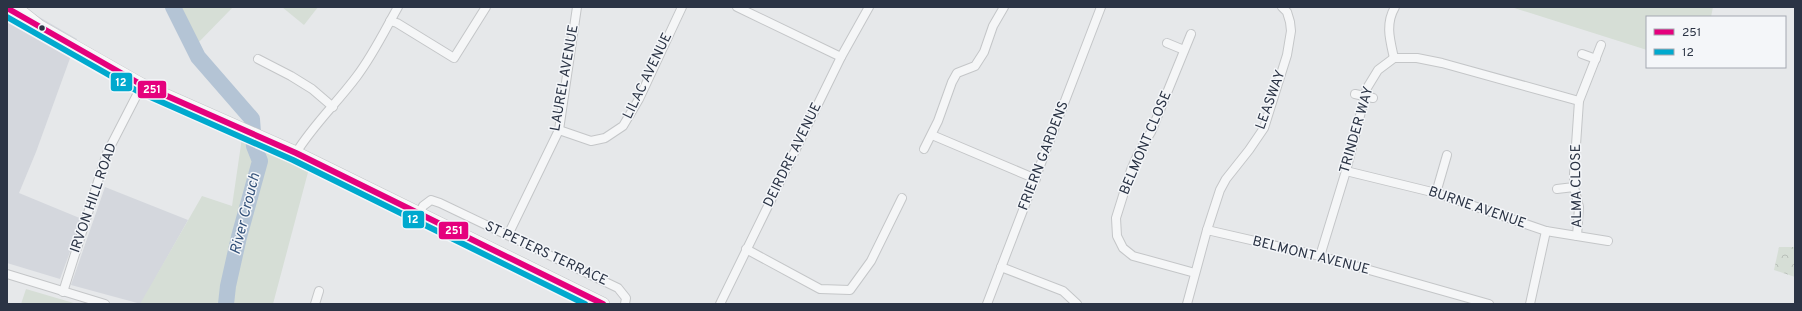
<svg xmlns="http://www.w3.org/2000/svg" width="1802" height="311" viewBox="0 0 1802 311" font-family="Overpass,sans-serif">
  <defs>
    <pattern id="forest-crowns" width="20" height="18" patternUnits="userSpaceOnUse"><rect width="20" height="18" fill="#d6ded6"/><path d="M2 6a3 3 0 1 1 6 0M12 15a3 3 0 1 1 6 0" fill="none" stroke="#b8bfb9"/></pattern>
  </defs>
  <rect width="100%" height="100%" fill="#e6e8ea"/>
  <!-- built -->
  <g fill="#d4d7dd">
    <polygon points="7,7 22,7 77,39 36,152 19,193 82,219 60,279 7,263"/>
    <polygon points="105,187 188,220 141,304 71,285"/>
  </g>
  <!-- green -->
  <g fill="#d6ded6">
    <polygon points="176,7 233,7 195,46"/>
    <polygon points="282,7 318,7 304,25"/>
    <polygon points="1511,7 1713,7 1711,17 1647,17 1647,50"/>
    <polygon points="243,131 311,161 273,304 140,304 202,196 232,206"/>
    <polygon points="26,289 77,304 21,304"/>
  </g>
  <!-- forest -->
  <polygon fill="url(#forest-crowns)" points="1779,247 1795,247 1795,277 1774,270"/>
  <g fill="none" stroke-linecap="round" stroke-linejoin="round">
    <!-- river -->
    <polyline stroke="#b4c4d5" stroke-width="16" points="173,7 198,57 252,119 254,146 260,161 239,237 228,286 226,304"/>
    <defs>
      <g id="minor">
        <polyline points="737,7 841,57"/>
        <polyline points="390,21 397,23 454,58 486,7"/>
        <polyline points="1191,34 1151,132 1138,154 1131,170 1116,218 1117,236 1123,248 1133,256 1195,273"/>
        <polyline points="1167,43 1184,50"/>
        <polyline points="1582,54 1596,59"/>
        <path d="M1394,58C1390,40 1385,24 1395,7"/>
        <polyline points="258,59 291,76 312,89 333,107"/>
        <polyline points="1355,94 1373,98"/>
        <polyline points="559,130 591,141 605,138 623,126 639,99 682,7"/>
        <polyline points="932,135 1036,179"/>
        <polyline points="924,149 938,121 952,82 957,73 975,66 984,52 993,26 1004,7"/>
        <path d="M296,153C313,125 337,103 357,76C373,55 385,30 398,7"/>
        <polyline points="1346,171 1436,193 1546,231 1608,241"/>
        <polyline points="1557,189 1574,187"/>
        <polyline points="1436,193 1447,155"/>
        <polyline points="419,214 423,206 431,200 440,203 618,288 626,298 625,304"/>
        <polyline points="1207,230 1220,190 1226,179 1249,150 1264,128 1287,55 1291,31 1290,22 1287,12 1282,7"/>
        <polyline points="508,235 559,130 577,7"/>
        <polyline points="1577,236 1579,207 1574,187 1574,174 1579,101 1601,45"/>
        <polyline points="746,249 820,289 850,290 871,261 902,198"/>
        <polyline points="1320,256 1346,171 1367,88 1378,70 1394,58 1417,58 1442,63 1579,101"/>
        <polyline points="1001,267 1063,291 1077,304"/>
        <polyline points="7,274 105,304"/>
        <polyline points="63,292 107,153 142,85"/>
        <polyline points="315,304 319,291"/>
        <polyline points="720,304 841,57 869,7"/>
        <polyline points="987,304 1101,7"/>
        <polyline points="1187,304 1207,230 1320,256 1489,304"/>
        <polyline points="1530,304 1546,231"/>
      </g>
      <polyline id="primary" points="15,7 40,27 142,85 296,153 603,304"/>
    </defs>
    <!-- minor casing -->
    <use href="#minor" stroke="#c4c6c8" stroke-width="10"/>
    <!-- primary casing -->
    <use href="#primary" stroke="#c2c5c8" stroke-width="14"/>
    <!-- minor -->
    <use href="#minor" stroke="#f5f6f7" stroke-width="8"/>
    <!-- primary -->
    <use href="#primary" stroke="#f8f8f8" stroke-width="13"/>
    <defs>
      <polyline id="bus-1" points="7,8 142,85 296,153 603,304"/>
      <polyline id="bus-2" points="7,17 139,92 293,160 585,304"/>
    </defs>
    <!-- bus-1 casing -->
    <use href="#bus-1" stroke="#f4f6f9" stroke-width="9"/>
    <!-- bus-2 casing -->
    <use href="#bus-2" stroke="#f4f6f9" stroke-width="9"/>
    <!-- bus-1 -->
    <use href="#bus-1" stroke="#e5007d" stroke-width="6"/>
    <!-- bus-2 -->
    <use href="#bus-2" stroke="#00a9ce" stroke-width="6"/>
  </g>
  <!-- markers -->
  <circle fill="#2b3445" stroke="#f4f6f9" stroke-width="1.5" cx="42" cy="28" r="3.5"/>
  <g text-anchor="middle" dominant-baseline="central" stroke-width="3" stroke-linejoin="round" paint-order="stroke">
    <!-- street labels -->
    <g font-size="14" fill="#2b3445" stroke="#f4f6f9">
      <text transform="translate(648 76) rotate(-64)">LILAC AVENUE</text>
      <text transform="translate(565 78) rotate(-80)">LAUREL AVENUE</text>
      <text transform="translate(1271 100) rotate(-70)">LEASWAY</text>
      <text transform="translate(1357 130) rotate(-74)">TRINDER WAY</text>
      <text transform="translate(1146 143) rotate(-67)">BELMONT CLOSE</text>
      <text transform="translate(793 155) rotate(-64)">DEIRDRE AVENUE</text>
      <text transform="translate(1044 156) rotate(-69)">FRIERN GARDENS</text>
      <text transform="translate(1577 186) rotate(-91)">ALMA CLOSE</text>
      <text transform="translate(94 198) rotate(-71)">IRVON HILL ROAD</text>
      <text transform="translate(1477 208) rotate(19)">BURNE AVENUE</text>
      <text transform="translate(546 254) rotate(25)">ST PETERS TERRACE</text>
      <text transform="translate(1311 256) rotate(14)">BELMONT AVENUE</text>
    </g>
    <!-- water labels -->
    <g font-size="15" font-style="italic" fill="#34527a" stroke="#f4f6f9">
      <text transform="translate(246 214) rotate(-76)">River Crouch</text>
    </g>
  </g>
  <g stroke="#f4f6f9" stroke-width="1.5">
    <rect x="110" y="72" width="23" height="20" rx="4" fill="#00a9ce"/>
    <rect x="137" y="80" width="30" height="19" rx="4" fill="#e5007d"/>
    <rect x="402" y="210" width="23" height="19" rx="4" fill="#00a9ce"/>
    <rect x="438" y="221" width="31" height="19" rx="4" fill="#e5007d"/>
  </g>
  <g font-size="11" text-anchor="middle" font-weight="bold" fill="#fff">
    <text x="121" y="86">12</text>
    <text x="152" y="93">251</text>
    <text x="413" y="223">12</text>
    <text x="454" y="234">251</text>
  </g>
  <!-- border -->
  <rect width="1802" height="311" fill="none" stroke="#2b3445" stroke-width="16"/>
  <!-- legend -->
  <rect x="1646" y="16" width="140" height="52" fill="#f4f6f9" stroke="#a4a8b1"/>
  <rect x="1654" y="29" width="20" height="6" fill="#e5007d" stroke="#a4a8b1"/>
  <text x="1682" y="36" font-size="12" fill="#2b3445">251</text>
  <rect x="1654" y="49" width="20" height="6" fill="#00a9ce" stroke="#a4a8b1"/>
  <text x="1682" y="56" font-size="12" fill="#2b3445">12</text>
</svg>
